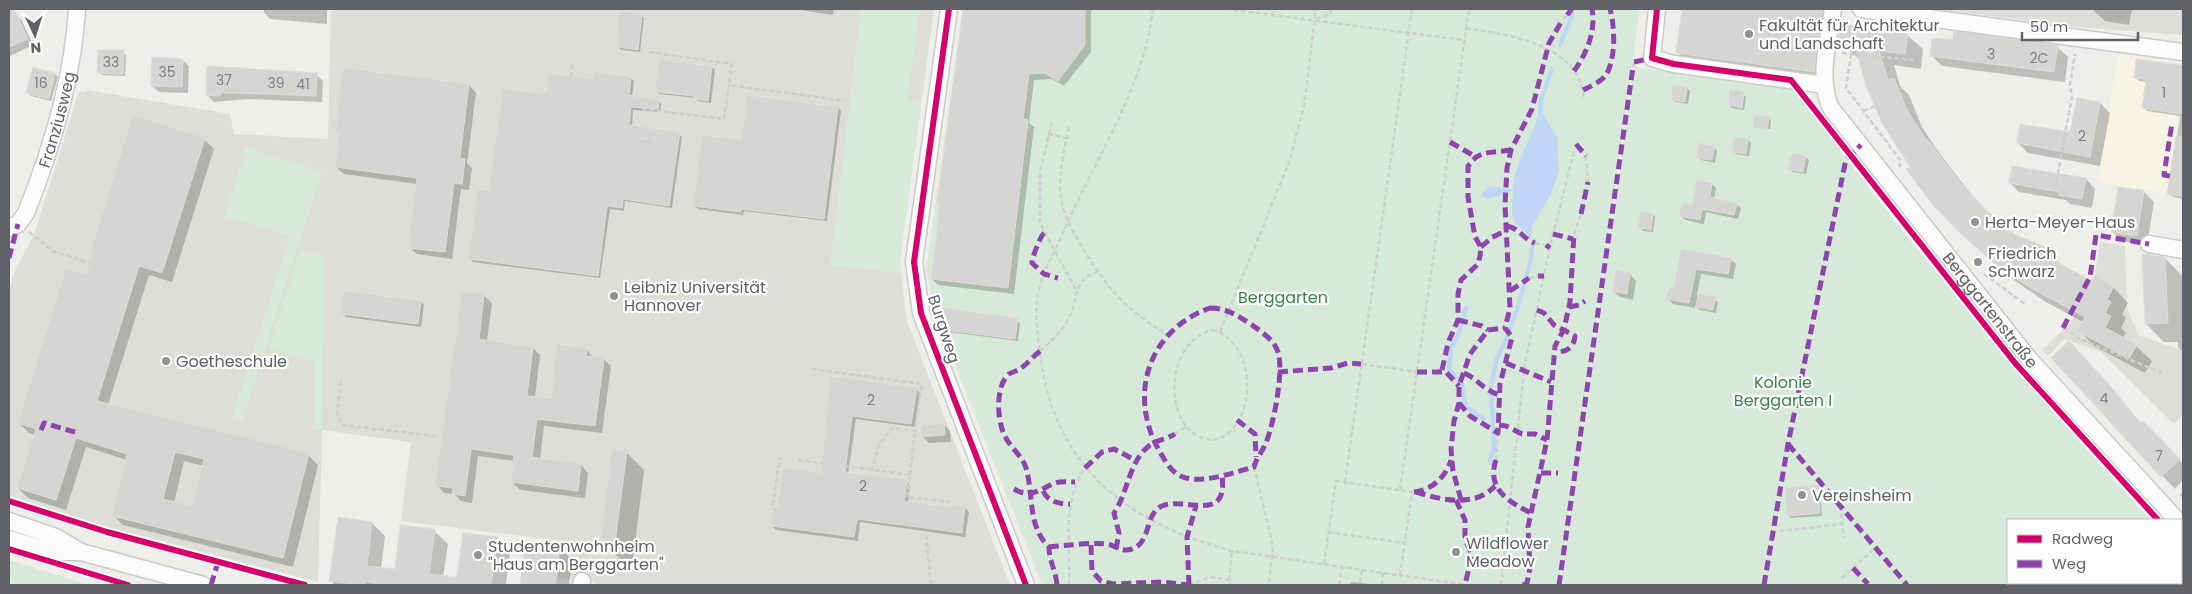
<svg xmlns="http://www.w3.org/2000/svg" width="2192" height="594" viewBox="0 0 2192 594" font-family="Poppins,sans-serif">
  <rect width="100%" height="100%" fill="#eeeeea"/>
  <!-- commercial -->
  <polygon fill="#f6f5e4" points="2118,55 2183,64 2183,196 2098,182"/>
  <!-- education -->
  <g fill="#deded8">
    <polygon points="331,9 934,9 900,260 906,319 1010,585 595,585 595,582 558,578 562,541 401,521 411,442 322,430 318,582 108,527 9,495 9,291 14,273 35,232 79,91 85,92 86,90 230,114 234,134 328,139"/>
    <polygon points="1933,9 2183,9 2183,35 2087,28"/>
    <polygon points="2100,242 2125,246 2127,308 2138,335 2183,351 2183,415 2174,424 2100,351 2064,339 2048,356 2042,350 2071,322 2095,276"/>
  </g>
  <!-- green -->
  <g fill="#d7ead9">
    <polygon points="861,9 920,9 907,101 921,104 900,260 901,273 830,265"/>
    <polygon points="963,9 1640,9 1559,585 1042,585 940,327 926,270"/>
    <path d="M1634,67L1794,89C1905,239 2024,384 2151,520H2008V583H2181V552L2183,554V585H1560Z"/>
    <polygon points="246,148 322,172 242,421 232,417 290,236 225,216"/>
    <polygon points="300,250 325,258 321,430 313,430 314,362 268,348"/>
    <polygon points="9,560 89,585 18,585 9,582"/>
  </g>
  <!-- water -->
  <path fill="#c0d6f7" d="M1540,107L1557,138L1559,171L1551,194L1532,226L1531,240C1527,231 1524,231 1518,226C1509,219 1513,201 1513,191L1488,199L1482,197V193L1490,186L1513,190C1514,159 1535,136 1540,107Z"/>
  <!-- shadow -->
  <g fill="#0003" fill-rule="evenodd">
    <polygon points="264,9 327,9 327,24 270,19 264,12"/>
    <polygon points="794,9 834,9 833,15"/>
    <polygon points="964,9 1091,9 1091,52 1064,86 1052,79 1034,80 1029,123 1034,127 1014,294 938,285 932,279 941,206 938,203"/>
    <polygon points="1684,9 1830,9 1820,77 1684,59 1678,53"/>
    <polygon points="2092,9 2132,9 2129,25 2105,21"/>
    <polygon points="16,14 22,21 33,45 10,56 9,16"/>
    <polygon points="641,15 644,18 640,52 621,50 618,47"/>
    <polygon points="1857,27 1899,28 1923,49 1921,69 1894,65 1900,86 1909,95 1922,127 1937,150 1974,198 2013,235 2048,250 2063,267 2093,283 2113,287 2128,303 2122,314 2126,318 2121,328 2126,333 2123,338 2136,346 2152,361 2145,373 2094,346 2079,330 2083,322 2046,302 2011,278 1962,234 1911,167 1859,59 1839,40"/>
    <polygon points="2057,47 2068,57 2065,82 1942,66 1931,55"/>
    <polygon points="123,52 126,55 125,76 102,75 99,72"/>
    <polygon points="182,60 189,66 188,93 159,92 152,86"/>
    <polygon points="2137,60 2183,66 2183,199 2173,197 2169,193 2180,116 2147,111 2143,107 2147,82 2139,81 2135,77"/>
    <polygon points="712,67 715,70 711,103 698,101 695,98 659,94 656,91"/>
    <polygon points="34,69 55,74 58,77 51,101 31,96 28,93"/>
    <polygon points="316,74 323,81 322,102 248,99 214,102 207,95"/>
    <polygon points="631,78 634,81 632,97 658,101 661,104 660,112 633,110 632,127 679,134 682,137 672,208 625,201 624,211 610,209 600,278 473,262 470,259 490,192 547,96 594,81"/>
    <polygon points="469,85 476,93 467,163 472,168 469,190 461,189 452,259 417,254 409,247 417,184 344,174 336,167 340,137 337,133"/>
    <polygon points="1687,88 1690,91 1688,104 1675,102 1672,99"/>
    <polygon points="1743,94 1746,97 1744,110 1732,108 1729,105"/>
    <polygon points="2100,103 2110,113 2100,166 2028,153 2018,143 2071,134"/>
    <polygon points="838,108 841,111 827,221 744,211 743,215 698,209 695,206 743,142"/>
    <polygon points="1768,118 1771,121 1770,129 1754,127"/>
    <polygon points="1735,138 1748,140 1751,143 1749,156 1736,154 1733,151"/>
    <path d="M204,139L214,149L172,282L149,275L108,405L308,455L318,465L293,567L123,525L113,515L127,460L86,447L66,510L28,498L18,488L35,435L29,433L19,423L86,277ZM184,461L204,466L193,508L174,503Z"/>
    <polygon points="1714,147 1717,150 1715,163 1701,160 1698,157"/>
    <polygon points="1806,157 1809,160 1806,174 1793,172 1790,169"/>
    <polygon points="2086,179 2095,189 2092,208 2070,204 2066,200 2019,192 2010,183"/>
    <polygon points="1712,184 1716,188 1714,199 1736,204 1741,208 1738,219 1706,212 1704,224 1685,220 1681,216 1693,207"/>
    <polygon points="2144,192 2154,202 2147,245 2122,241 2112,231"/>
    <polygon points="1652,214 1655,217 1653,232 1643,231 1640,228"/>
    <polygon points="1682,250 1730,259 1736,264 1733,279 1701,274 1697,295 1715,299 1718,302 1716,313 1700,310 1695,305 1695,308 1673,304 1668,299 1675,289"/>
    <polygon points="2165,258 2183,277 2183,352 2178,347 2178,342 2164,342 2146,324"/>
    <polygon points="1630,274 1636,281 1633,300 1620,297 1613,291"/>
    <polygon points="463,293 484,296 492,303 487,341 533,348 540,355 535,398 552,400 586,349 594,358 603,359 611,366 602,433 544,426 540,459 581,465 588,473 585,498 520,490 512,482 515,461 478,456 472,503 461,501 454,494 444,493 437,485"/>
    <polygon points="421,302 424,305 421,327 346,317 343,314"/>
    <polygon points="1017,320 1020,323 1018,341 949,332 942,327"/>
    <polygon points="2081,355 2142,424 2143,423 2183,464 2183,480 2175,489 2052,358"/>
    <polygon points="832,378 916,389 920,393 915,427 856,419 848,474 906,481 910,485 908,503 950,509 965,508 969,512 965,537 860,522 858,541 776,530 772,526 779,510 822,474"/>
    <polygon points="944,425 950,431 951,442 929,443 922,436"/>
    <polygon points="626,452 644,470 633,560 620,559 602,541"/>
    <polygon points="1817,486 1820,489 1822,516 1791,518 1788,515"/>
    <polygon points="2183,491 2183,499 2180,495"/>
    <polygon points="372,523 385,536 381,569 396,571 434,531 448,544 443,577 458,579 497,539 510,552 506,584 514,585 335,585 331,581"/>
    <polygon points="527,542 559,546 572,560 569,585 521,585"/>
    <polygon points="1351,582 1370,584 1371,585 1350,585"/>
  </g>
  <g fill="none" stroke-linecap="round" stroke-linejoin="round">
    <!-- stream -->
    <g stroke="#c0d6f7" stroke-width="4.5">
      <polyline points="1560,45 1572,16 1570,9"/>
      <polyline points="1540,113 1541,100 1552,69"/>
      <polyline points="1466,308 1459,334 1451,348 1449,369 1462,385 1466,407 1484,419"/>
      <polyline points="1491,463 1490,459 1494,448 1491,388 1496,361 1507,337 1519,303 1531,259 1532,246"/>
    </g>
  </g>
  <!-- building -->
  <g fill="#d5d5d3" stroke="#deddd9" fill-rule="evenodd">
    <polygon points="9,9 14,9 28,39 9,47"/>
    <polygon points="963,9 1085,9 1085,45 1058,81 1044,73 1029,74 1023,119 1028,120 1008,288 931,279 940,204 937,203"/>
    <polygon points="1682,9 1823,9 1814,72 1676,53"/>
    <polygon points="620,11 642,14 638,50 616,47"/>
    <polygon points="1856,21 1900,27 1899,32 1908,33 1905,54 1879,51 1888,80 1894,78 1907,110 1926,140 1927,139 1959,181 1986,210 2014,234 2049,249 2046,256 2092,281 2095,276 2114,286 2107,299 2111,302 2105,313 2111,316 2106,326 2102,326 2137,345 2129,359 2077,331 2085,317 2029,287 1994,263 1961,234 1932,204 1906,169 1910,167 1882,123 1867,88 1855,47 1844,46 1845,41 1838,40 1841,23 1856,26"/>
    <polygon points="1954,31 2058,45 2054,72 1930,56 1932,38 1953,40"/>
    <polygon points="98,50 124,50 123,74 97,73"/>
    <polygon points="152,57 183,59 182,87 151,86"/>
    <polygon points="2136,59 2183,65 2183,114 2142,108 2146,79 2134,78"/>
    <polygon points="659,60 712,66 708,101 694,99 694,96 655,92"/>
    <polygon points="207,66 317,73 316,96 240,93 220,93 220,96 206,95"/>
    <polygon points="33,67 55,73 49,99 26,93"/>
    <polygon points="343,68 469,84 460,158 465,159 462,184 454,183 445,252 408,248 417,178 335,167 339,134 335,134"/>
    <polygon points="594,72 631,77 629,95 659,100 658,109 631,107 629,125 680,132 669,206 623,199 622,208 607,206 598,276 469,259 478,189 489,191 503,89 546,94 549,74 593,79"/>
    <polygon points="1673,85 1687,87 1685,102 1671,100"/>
    <polygon points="1730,90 1744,92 1742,108 1728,105"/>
    <polygon points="747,95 838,107 824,219 741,209 741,212 693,206 702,135 742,140"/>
    <polygon points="2077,98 2100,102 2090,157 2017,143 2020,124 2070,132"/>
    <path d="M133,115L205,138L162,273L139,266L97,401L309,453L283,558L112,516L127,454L76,438L56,500L17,488L36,429L18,423L66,269L86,275L93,251H91ZM175,452L204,459L192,506L163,499Z"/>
    <polygon points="1755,115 1769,117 1767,130 1753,127"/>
    <polygon points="2176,136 2183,137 2183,196 2167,194"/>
    <polygon points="1734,137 1748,139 1746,154 1732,152"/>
    <polygon points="1699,143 1715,146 1712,160 1696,158"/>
    <polygon points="1792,153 1806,156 1803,172 1788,169"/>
    <polygon points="2012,166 2086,178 2082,199 2059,195 2059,192 2009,183"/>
    <polygon points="1697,180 1712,183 1710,197 1737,203 1734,215 1702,209 1700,220 1679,216 1682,203 1692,205"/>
    <polygon points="2118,187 2144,190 2137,236 2111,232"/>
    <polygon points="1641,212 1653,213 1651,230 1638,228"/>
    <polygon points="1681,249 1731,258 1728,274 1696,269 1689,303 1666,299 1669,287 1674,288"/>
    <polygon points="2142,254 2165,257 2168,323 2145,324"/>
    <polygon points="1616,270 1630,273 1627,294 1612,291"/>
    <polygon points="344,291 421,301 418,324 341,314"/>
    <polygon points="462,292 484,294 479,339 533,347 527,396 551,399 557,344 587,348 586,356 604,358 595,426 537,419 532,457 581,464 578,491 511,482 514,455 471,449 465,496 452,494 453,488 435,486"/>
    <polygon points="1698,294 1716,297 1713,310 1696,307"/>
    <polygon points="936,307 1018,318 1015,339 945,330 945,327 940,327"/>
    <polygon points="2069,341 2108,383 2140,423 2143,421 2180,459 2161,477 2051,358"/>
    <polygon points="831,376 917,388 911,424 852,416 845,472 907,480 904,501 949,507 950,505 965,507 962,533 857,519 854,537 771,526 773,507 778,508 783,468 821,473"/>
    <polygon points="944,424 945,435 921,437 920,425"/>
    <polygon points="612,449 627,451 615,543 601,541"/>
    <polygon points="1818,485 1820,513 1787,516 1785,488"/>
    <polygon points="338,517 372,522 367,566 395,569 400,525 435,529 429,574 457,577 463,533 498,537 491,585 380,585 365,581 364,585 360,585 329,581"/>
    <polygon points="525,541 560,545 555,585 520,585"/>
  </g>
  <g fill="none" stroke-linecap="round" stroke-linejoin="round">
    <defs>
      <g id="minor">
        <polyline points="949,9 914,262 921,313 1026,585"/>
        <polyline points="1657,9 1652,58 1674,64 1825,85"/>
        <path id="s1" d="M1833,9C1829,39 1817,80 1831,108L2030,360L2177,520"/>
        <polyline points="1861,9 2183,52"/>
        <path id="s2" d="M9,228L18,224L26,213C52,148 73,79 77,9"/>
        <polyline points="2149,244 2183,250"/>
        <polyline points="9,521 56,537 81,552 203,585"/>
        <polyline points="9,539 52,552 81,552"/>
        <polyline points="581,585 582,581"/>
      </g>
    </defs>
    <!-- minor casing -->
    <use href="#minor" stroke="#cbcbcc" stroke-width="19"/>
    <!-- path -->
    <g stroke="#ccd0cf" stroke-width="2.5" stroke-dasharray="5 2.5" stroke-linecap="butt">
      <path d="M1153,9C1143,93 1091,164 1059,242C1051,259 1041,276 1038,294C1034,313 1038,336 1040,354C1054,467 1127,523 1232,551L1467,585"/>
      <polyline points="1226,9 1464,40"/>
      <polyline points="1316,19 1327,15 1333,9"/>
      <polyline points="1563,19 1567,15"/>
      <path d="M1466,28C1509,35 1581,44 1584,100"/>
      <polyline points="649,52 732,64 729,85"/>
      <polyline points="1842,53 1914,60"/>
      <polyline points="1851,54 1846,88 1901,161 1899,168"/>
      <polyline points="1633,67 1634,62"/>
      <polyline points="571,77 572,62"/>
      <polyline points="642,109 724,119 729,85 845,101"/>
      <polyline points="1864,111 1874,106"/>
      <polyline points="1052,122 1040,172 1040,223 1076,290"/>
      <path d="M1069,127C1064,150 1058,175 1061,199C1064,224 1101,279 1119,298C1134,313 1151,324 1168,336"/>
      <polyline points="1048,134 1066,138"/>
      <polyline points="639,141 653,142"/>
      <polyline points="1586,156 1588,182"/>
      <polyline points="2055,189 2072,97 2070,85 2075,54"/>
      <polyline points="29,232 53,251 89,263"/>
      <polyline points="1574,234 1581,214"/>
      <polyline points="1535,243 1546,245"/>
      <polyline points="1984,274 2025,304"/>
      <polyline points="1529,278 1538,276"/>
      <polyline points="2063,328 2080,339 2162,373"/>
      <path d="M1212,330C1223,332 1230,339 1236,347C1253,369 1251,417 1227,434C1207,449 1184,431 1178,411C1168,380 1179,339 1212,330Z"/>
      <polyline points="1220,332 1290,160 1304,106 1316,9"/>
      <path d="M1040,351C1051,342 1062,331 1069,318C1080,297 1070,281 1099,271"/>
      <polyline points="1362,364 1417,372"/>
      <polyline points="812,369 922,384 915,431 892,428 879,445 872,470"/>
      <polyline points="341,381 337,413 342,425 435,436"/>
      <polyline points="1175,434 1186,427"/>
      <polyline points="798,460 822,463"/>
      <polyline points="1496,460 1498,433"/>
      <polyline points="845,466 910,475 907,497 949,502"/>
      <polyline points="1254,467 1273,546 1269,585"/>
      <polyline points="910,475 915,431"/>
      <polyline points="1345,482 1412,9"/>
      <polyline points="1400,490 1469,9"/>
      <polyline points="773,505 780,457"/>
      <polyline points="1840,506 1844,537"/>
      <polyline points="1328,532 1404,543"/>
      <polyline points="1772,532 1842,524"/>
      <polyline points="926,535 931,585"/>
      <polyline points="1324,564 1336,481 1412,492 1400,575"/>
      <polyline points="1842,578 1875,548"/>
      <polyline points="1229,580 1232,551"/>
      <polyline points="1360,582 1362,570"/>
      <polyline points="346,585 348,577"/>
      <path d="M1069,585C1071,545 1061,504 1085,468"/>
      <polyline points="1189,585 1210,577 1229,580 1230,585"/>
      <polyline points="1339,585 1342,567"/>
      <polyline points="1382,585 1383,573"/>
      <polyline points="1501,585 1525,363 1553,234 1574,151"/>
    </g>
    <!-- minor -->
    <use href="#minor" stroke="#fcfcfc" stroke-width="16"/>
    <!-- quiet -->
    <g stroke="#8e44ad" stroke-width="5" stroke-dasharray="10 5" stroke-linecap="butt">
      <polyline points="1567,15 1572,9"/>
      <polyline points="1634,62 1652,58"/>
      <path d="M1574,71C1587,53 1596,31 1592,9"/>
      <path d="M1583,90C1591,86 1601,82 1606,75C1616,59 1615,26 1610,9"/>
      <polyline points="1450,142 1476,157"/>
      <polyline points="1576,144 1586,156"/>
      <polyline points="2170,176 2164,175 2172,123"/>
      <polyline points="1581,214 1588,182"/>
      <path d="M1507,226C1519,228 1523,239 1535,243"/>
      <path d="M1044,233C1040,237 1032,258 1032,263L1044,274L1058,278"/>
      <polyline points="1553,234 1573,239"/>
      <polyline points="1546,245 1550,248"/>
      <polyline points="1481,247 1491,238 1507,230"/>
      <polyline points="9,258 18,224"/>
      <polyline points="1538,276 1544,276"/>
      <polyline points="1510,291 1529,278"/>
      <polyline points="1569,307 1579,305 1585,301"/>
      <path d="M1210,308C1227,308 1238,316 1252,325C1262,332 1274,340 1278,352C1284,370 1274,422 1267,440C1264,450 1257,456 1254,467C1234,472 1207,483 1186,478C1173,475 1166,463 1160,452C1127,396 1148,330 1210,308Z"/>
      <path d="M1537,310L1544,313L1554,325L1575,336C1574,348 1566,352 1556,352"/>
      <polyline points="1458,320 1482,326 1488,330"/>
      <polyline points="2063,328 2090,277 2096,235 2149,244"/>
      <path d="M1040,351C1033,357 1027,364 1020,369C1017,371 1012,372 1009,374C994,387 997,425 1007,440C1012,448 1024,459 1026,468C1034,495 1027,526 1049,547C1049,561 1056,571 1057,585"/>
      <polyline points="1506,363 1551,382"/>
      <polyline points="1442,370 1448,343 1458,320 1458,294 1461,280 1478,264 1480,256 1481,247 1475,237 1468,197 1468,166 1476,157 1485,153 1511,150"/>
      <polyline points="1278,372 1331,368 1348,363 1361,364"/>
      <polyline points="1417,372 1446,372 1459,386"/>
      <path d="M1464,373C1477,378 1484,391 1500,395"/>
      <polyline points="1459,403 1470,416 1498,433 1500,384 1512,337 1505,328 1510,308 1505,205 1507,168 1511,150 1532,109 1549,43 1563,19"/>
      <polyline points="1237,420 1255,434 1256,457"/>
      <polyline points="1499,425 1506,426 1522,434 1535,434 1547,440"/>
      <polyline points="41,430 44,423 78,433"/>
      <polyline points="1788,444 1907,585"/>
      <path d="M1496,460C1486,489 1509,502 1531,513"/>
      <polyline points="1085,468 1102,452 1114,449 1137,461"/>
      <polyline points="1541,473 1558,473"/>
      <path d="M1014,489C1031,499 1040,489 1055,483C1061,481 1069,482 1075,482"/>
      <path d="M1043,491C1048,502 1059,504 1070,504"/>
      <path d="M1414,492C1432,490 1446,477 1451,460"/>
      <path d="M1416,492C1441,500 1475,508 1495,486"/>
      <polyline points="1456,500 1465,520 1465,539 1472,555 1465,585"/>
      <polyline points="1461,500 1453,471 1451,449 1454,421 1459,403 1459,386 1470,354 1488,330 1505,328"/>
      <polyline points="1091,545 1092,571 1101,581 1113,584 1162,582 1189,585"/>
      <polyline points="2181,545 2183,547"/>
      <path d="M1049,547C1063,546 1098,541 1111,545C1119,548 1122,552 1132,549C1152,542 1144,514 1162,506C1187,496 1228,525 1222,475"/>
      <path d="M1116,549L1119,533L1114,513C1129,491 1128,462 1150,445C1157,440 1167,439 1175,434"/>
      <polyline points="1853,568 1868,584"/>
      <polyline points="211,585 218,562"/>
      <polyline points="1189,585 1187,537 1196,506"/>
      <polyline points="1523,585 1527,583 1530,568 1528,527 1547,440 1555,346 1564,329 1570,302 1574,234"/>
      <polyline points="1559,585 1633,67"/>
      <polyline points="1764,585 1788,444 1846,159 1861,145"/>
    </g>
    <defs>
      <g id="cycleway">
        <polyline points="949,9 914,262 921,313 1026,585"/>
        <polyline points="1657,9 1652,58 1674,64 1791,80 2015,363 2158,520"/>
        <polyline points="9,501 107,532 305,585"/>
        <polyline points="9,549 128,585"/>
      </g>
    </defs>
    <!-- cycleway casing -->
    <use href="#cycleway" stroke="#fff" stroke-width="9"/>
    <!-- cycleway -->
    <use href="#cycleway" stroke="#d6006c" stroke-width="6"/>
  </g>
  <!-- markers -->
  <g fill="#919295" stroke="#fff" stroke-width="2">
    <circle cx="1749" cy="34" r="5"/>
    <circle cx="1975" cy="222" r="5"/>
    <circle cx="1978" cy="262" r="5"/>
    <circle cx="614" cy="296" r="5"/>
    <circle cx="166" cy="361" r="5"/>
    <circle cx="1802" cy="495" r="5"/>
    <circle cx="1456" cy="552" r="5"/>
    <circle cx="478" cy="555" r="5"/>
  </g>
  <g text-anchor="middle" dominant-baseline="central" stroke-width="4.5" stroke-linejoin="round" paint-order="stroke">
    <!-- number labels -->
    <g font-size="14" fill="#7e7f83">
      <text x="1991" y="54">3</text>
      <text x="2039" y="58">2C</text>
      <text x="111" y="62">33</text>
      <text x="167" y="72">35</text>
      <text x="224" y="80">37</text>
      <text x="41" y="83">16</text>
      <text x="276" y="83">39</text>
      <text x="303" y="84">41</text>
      <text x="2164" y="93">1</text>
      <text x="2082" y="136">2</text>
      <text x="2104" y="398">4</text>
      <text x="871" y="400">2</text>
      <text x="2159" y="456">7</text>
      <text x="863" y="486">2</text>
    </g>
    <!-- poi labels -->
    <g font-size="16" fill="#5f6167" stroke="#fff" text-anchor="start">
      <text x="1759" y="25">Fakultät für Architektur<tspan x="1759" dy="18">und Landschaft</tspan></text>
      <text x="1985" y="222">Herta-Meyer-Haus</text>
      <text x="1988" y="253">Friedrich<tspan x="1988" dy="18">Schwarz</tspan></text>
      <text x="624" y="287">Leibniz Universität<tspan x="624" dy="18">Hannover</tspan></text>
      <text x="176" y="361">Goetheschule</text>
      <text x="1812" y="495">Vereinsheim</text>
      <text x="1466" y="543">Wildflower<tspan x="1466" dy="18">Meadow</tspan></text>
      <text x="488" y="546">Studentenwohnheim<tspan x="488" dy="18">"Haus am Berggarten"</tspan></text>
    </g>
    <!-- street labels -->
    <g font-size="16" fill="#5f6167" stroke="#fff">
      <text stroke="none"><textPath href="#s2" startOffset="122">Franziusweg</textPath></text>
      <text stroke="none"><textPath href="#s1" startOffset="358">Berggartenstraße</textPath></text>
      <text transform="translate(944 329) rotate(72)">Burgweg</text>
    </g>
    <!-- park labels -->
    <g font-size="16" fill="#39844a" stroke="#fff">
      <text x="1283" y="297">Berggarten</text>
      <text x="1783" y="382">Kolonie<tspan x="1783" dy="18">Berggarten I</tspan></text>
    </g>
  </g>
  <!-- border -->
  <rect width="2192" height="594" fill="none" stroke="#5f6167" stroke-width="20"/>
  <!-- legend -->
  <rect x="2007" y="519" width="175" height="65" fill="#ffffff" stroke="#bfc0c2"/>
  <rect x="2017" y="535" width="25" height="8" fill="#d6006c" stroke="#bfc0c2"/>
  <text x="2052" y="544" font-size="15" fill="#5f6167">Radweg</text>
  <rect x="2017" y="560" width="25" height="8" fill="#8e44ad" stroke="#bfc0c2"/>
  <text x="2052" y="569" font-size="15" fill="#5f6167">Weg</text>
  <!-- north arrow -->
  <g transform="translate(35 35) rotate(176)" stroke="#ffffff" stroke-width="4" paint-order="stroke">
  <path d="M0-4L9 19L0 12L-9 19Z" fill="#5f6167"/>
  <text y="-8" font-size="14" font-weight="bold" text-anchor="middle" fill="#5f6167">N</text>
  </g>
  <!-- scale -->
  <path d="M2022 32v8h116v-8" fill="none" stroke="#5f6167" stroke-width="2.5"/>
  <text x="2030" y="32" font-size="15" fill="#5f6167" stroke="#ffffff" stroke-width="4" paint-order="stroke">50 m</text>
</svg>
